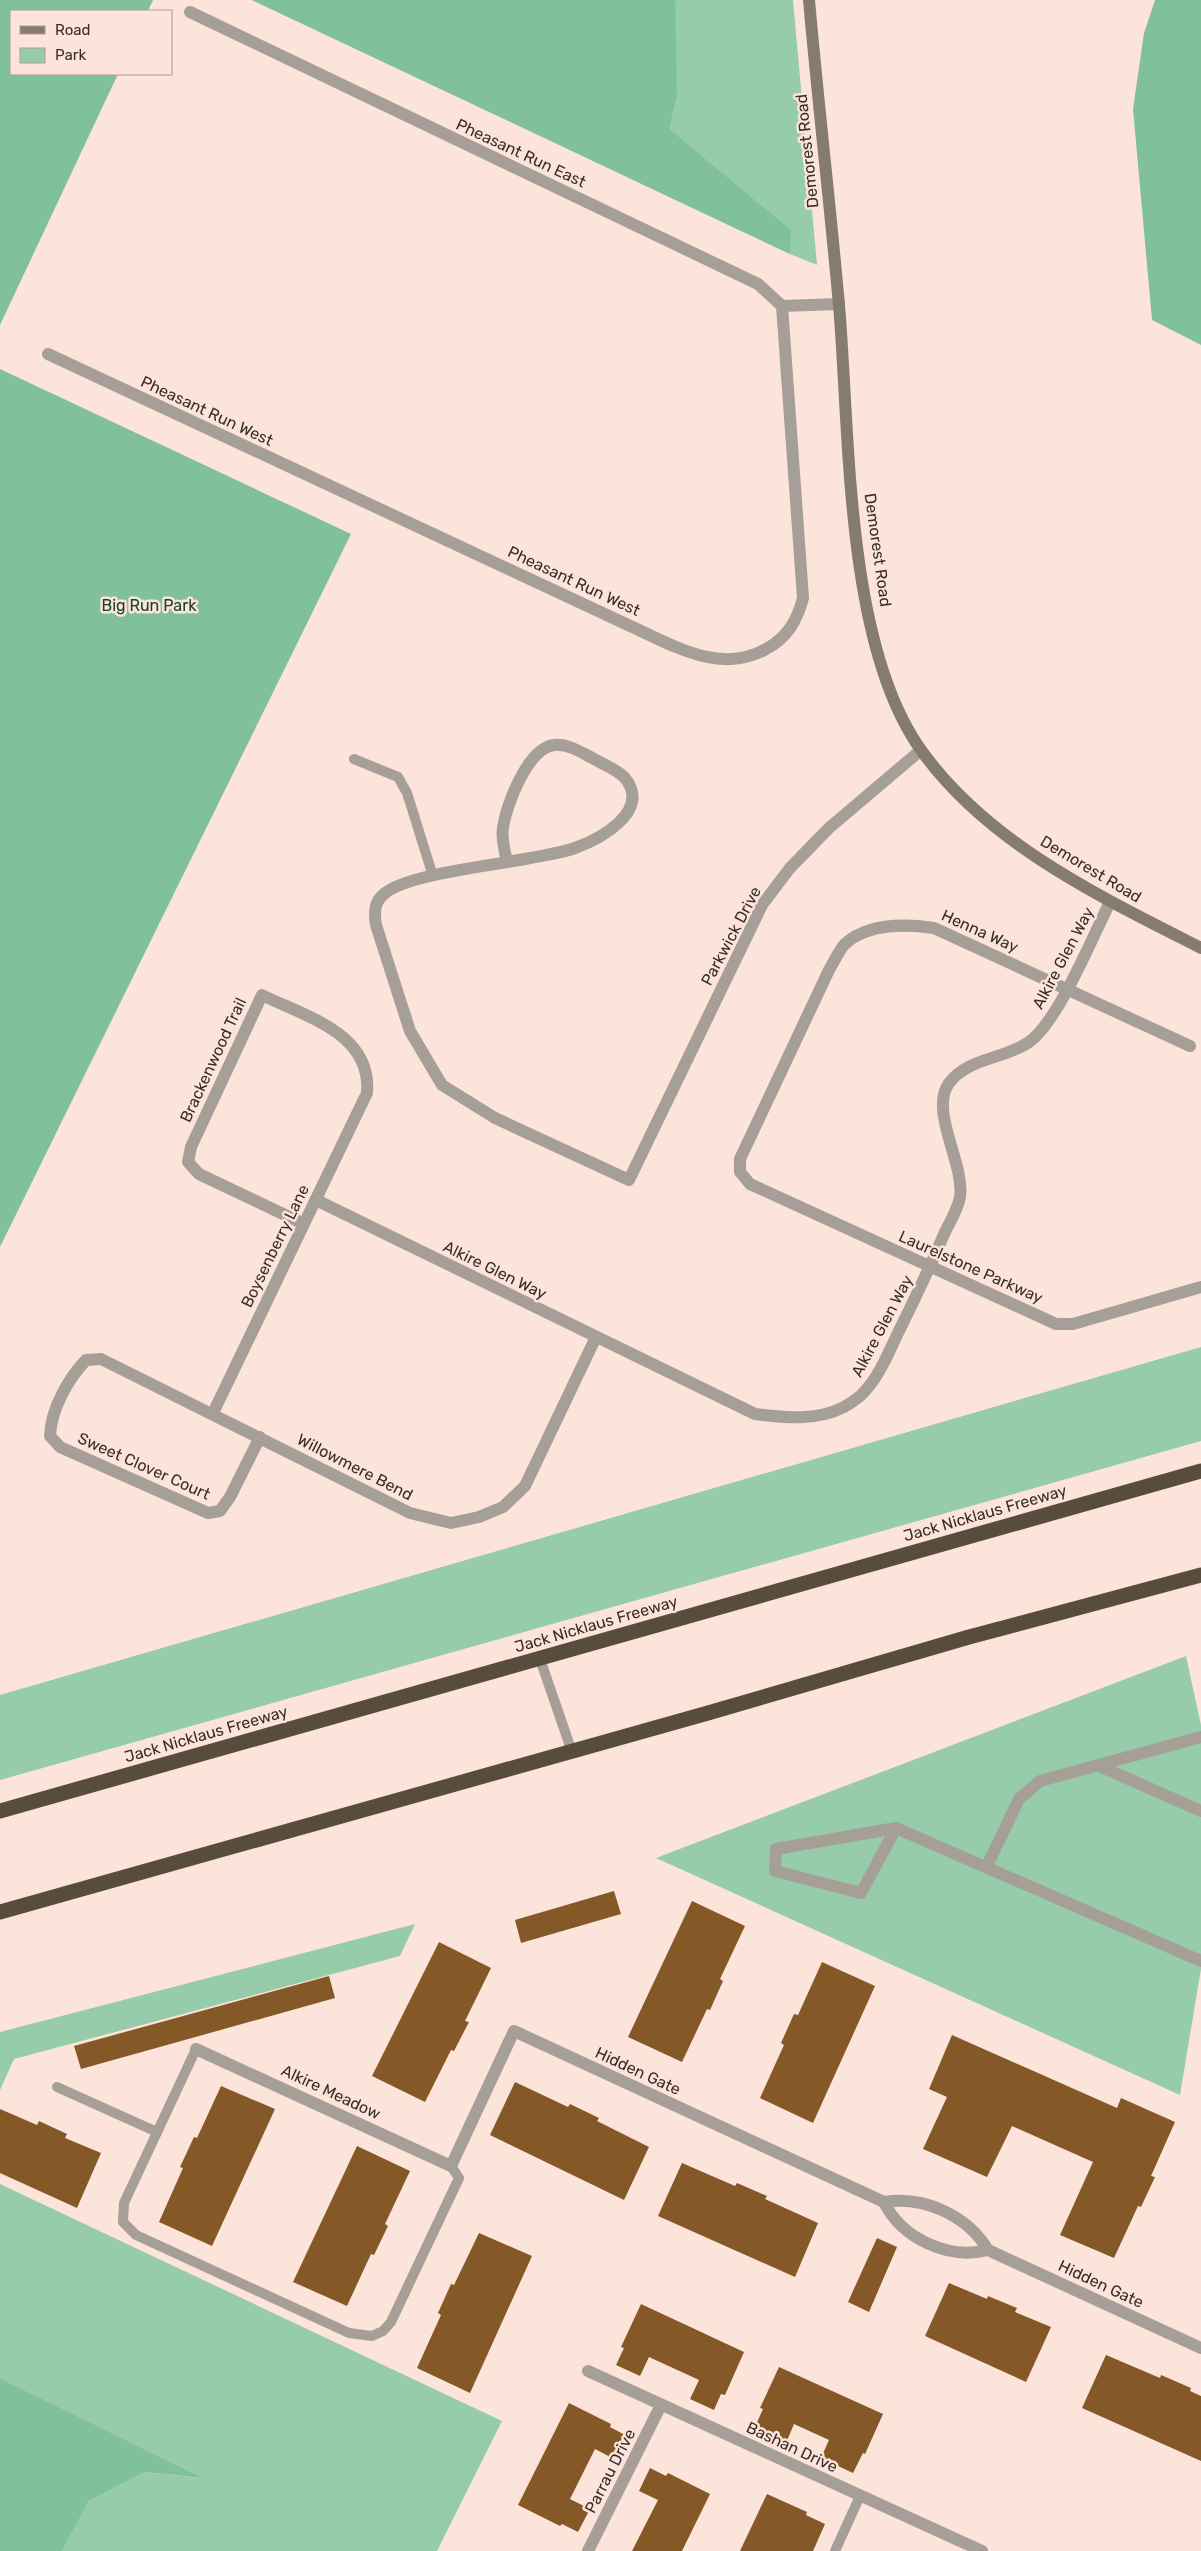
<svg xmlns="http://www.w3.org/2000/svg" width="1201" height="2551" viewBox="0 0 1201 2551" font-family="Rubik,sans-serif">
  <rect width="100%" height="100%" fill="#fce4da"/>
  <!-- green -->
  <g fill="#97ccaa">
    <polygon points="252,0 793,0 817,265 790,254"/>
    <polygon points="1201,1347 1201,1441 0,1780 0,1695"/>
    <polygon points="1186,1656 1201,1725 1201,1969 1180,2095 656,1858"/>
    <polygon points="415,1924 400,1956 14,2059 0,2090 0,2032"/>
    <polygon points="0,2184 502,2421 437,2551 62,2551 89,2501 145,2472 200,2478 0,2378"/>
  </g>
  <!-- forest -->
  <g fill="#81c199">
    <polygon points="0,0 153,0 148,11 11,11 11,74 118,74 0,325"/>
    <polygon points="252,0 675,0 677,95 669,129 791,230 790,254"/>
    <polygon points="1155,0 1201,0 1201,345 1152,320 1133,109 1144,33"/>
    <polygon points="0,369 351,534 0,1247"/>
    <polygon points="0,2378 202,2478 145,2472 89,2501 62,2551 0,2551"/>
  </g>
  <!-- building -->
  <g fill="#845827">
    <polygon points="614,1891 621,1914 521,1943 515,1920"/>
    <polygon points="692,1901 745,1926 720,1979 723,1981 710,2010 707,2009 682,2062 628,2037"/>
    <polygon points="439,1942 491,1968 465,2021 469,2022 454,2051 451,2050 425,2102 372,2076"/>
    <polygon points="822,1962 875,1986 813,2123 760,2098 784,2045 781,2043 794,2014 798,2015"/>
    <polygon points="329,1976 335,1998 81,2069 74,2046"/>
    <polygon points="952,2035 1117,2108 1121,2098 1175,2122 1151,2176 1155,2177 1141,2207 1138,2206 1114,2258 1060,2235 1093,2162 1012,2126 987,2177 923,2149 947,2097 929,2089"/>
    <polygon points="515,2082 568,2107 570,2104 599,2118 597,2121 649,2147 624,2200 490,2135"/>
    <polygon points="221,2086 275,2109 212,2246 159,2222 183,2168 180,2167 194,2137 197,2138"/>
    <polygon points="0,2109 37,2125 39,2121 67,2134 65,2138 101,2153 77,2208 0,2173"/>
    <polygon points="357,2146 410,2171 385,2224 388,2226 374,2255 371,2254 347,2306 293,2282"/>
    <polygon points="682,2163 735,2186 737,2183 767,2196 765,2199 818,2223 795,2277 658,2216"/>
    <polygon points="479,2233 532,2256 470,2393 417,2368 441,2315 438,2313 451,2284 454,2285"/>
    <polygon points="877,2238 897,2247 869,2312 848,2302"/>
    <polygon points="949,2283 987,2299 988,2296 1017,2308 1015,2312 1051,2327 1026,2382 925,2336"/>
    <polygon points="641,2304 744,2352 725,2395 721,2394 714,2410 690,2399 699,2380 649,2357 640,2376 616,2365 624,2348 621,2347"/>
    <polygon points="1106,2355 1160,2378 1161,2375 1191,2388 1190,2391 1201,2396 1201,2461 1082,2408"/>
    <polygon points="779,2367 883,2414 865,2454 863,2453 853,2473 821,2458 829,2440 794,2424 786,2443 754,2429 763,2409 760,2408"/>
    <polygon points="569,2403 611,2424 610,2427 625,2435 614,2459 595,2449 570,2499 590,2509 578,2532 562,2524 560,2526 518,2505"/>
    <polygon points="650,2468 666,2476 668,2473 710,2494 682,2551 632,2551 658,2500 639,2491"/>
    <polygon points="767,2494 807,2512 806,2515 825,2524 813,2551 740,2551"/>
  </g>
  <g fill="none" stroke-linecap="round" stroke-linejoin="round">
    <!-- lane -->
    <g stroke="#a59f97" stroke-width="10">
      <polyline points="354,759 398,777 407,793 433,876"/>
      <polyline points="540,1659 572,1752"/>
      <polyline points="196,2049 124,2203 123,2222 136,2235 349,2333 372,2336 383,2331 391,2322 459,2178 451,2166"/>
      <polyline points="57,2087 157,2132"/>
      <polyline points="835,2551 860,2496"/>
    </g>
    <!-- street -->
    <g stroke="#a59f97" stroke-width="12">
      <polyline points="190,12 758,284 782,306 839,304"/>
      <path d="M48,354L626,624C669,643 719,676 766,649C787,638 797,621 803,598L782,306"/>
      <path d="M507,862C505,852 501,838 503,828C506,805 528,748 554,745C568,743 584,754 596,760C605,765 618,770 625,778C652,811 600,839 575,848C561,853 545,855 530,858C498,865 406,874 384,894C374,902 374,913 376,925L410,1031L442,1085L495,1118L629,1180L762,905L790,868L829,828L921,750"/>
      <path d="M1190,1046L934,928C907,924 868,923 845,944C839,950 834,962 829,970L740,1159V1172L750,1184L1056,1324H1073L1201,1287"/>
      <path d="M316,1200L755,1414C784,1418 817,1421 844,1407C851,1403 860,1397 865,1391C879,1376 888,1354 897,1335C914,1301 930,1267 945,1232C950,1222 958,1209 960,1197C965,1164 929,1111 949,1083C967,1058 1005,1059 1029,1042C1058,1022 1093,936 1110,902"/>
      <path d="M213,1413L367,1093C372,1033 306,1017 262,995L191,1147L188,1162L199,1174L304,1224"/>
      <path d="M260,1437L230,1497L220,1511L208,1513L60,1447L50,1436C51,1409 68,1379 86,1360L101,1359L410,1513L451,1523L479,1517L503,1507L525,1486L596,1337"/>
      <polyline points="1097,1765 1201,1811"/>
      <polyline points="896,1828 861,1893 775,1871 776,1849 896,1828 1201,1961"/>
      <polyline points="987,1866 1019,1799 1040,1781 1201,1737"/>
      <path d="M196,2049L451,2166L514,2031L884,2202C924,2196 967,2215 988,2250"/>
      <path d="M884,2202C902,2239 949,2260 988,2250L1201,2348"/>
      <polyline points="588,2371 982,2551"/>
      <polyline points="588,2551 661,2405"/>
    </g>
    <!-- secondary -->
    <path stroke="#847c70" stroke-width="12" d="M809,0C818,102 830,204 839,305C850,434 845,644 921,750C988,844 1101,897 1201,948"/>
    <!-- highway -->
    <g stroke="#584d3d" stroke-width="15">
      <polyline points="0,1811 1201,1471"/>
      <polyline points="0,1912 708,1713 969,1637 1201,1575"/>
    </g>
  </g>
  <g text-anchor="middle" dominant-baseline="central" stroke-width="5" stroke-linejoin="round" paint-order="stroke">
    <!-- street labels -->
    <g font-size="16" fill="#372e2b" stroke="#fce4da">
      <text transform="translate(807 151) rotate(-96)">Demorest Road</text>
      <text transform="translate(521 153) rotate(25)">Pheasant Run East</text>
      <text transform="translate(207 411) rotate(25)">Pheasant Run West</text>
      <text transform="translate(878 550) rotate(82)">Demorest Road</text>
      <text transform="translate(574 581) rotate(25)">Pheasant Run West</text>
      <text transform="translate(1091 869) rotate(31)">Demorest Road</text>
      <text transform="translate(980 931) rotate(24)">Henna Way</text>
      <text transform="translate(731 936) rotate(-62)">Parkwick Drive</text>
      <text transform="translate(1063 958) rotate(-62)">Alkire Glen Way</text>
      <text transform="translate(213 1060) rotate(-65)">Brackenwood Trail</text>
      <text transform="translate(275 1246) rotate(-64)">Boysenberry Lane</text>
      <text transform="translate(971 1267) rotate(24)">Laurelstone Parkway</text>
      <text transform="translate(495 1270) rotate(26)">Alkire Glen Way</text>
      <text transform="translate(882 1326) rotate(-62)">Alkire Glen Way</text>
      <text transform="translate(144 1466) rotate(24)">Sweet Clover Court</text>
      <text transform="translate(355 1467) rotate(27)">Willowmere Bend</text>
      <text transform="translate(985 1513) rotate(-16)">Jack Nicklaus Freeway</text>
      <text transform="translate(596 1624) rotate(-16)">Jack Nicklaus Freeway</text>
      <text transform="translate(206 1734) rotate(-16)">Jack Nicklaus Freeway</text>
      <text transform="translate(638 2071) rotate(25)">Hidden Gate</text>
      <text transform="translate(331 2092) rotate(25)">Alkire Meadow</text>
      <text transform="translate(1101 2284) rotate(25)">Hidden Gate</text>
      <text transform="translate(792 2447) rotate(25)">Bashan Drive</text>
      <text transform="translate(610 2471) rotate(-63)">Parrau Drive</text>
    </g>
    <!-- park labels -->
    <g font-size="16" fill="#13442a" stroke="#fce4da">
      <text x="149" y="605">Big Run Park</text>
    </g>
  </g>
  <!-- legend -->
  <rect x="10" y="10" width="162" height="65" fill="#fce4da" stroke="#ad9b94"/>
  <rect x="20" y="26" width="25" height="8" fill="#847c70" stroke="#ad9b94"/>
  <text x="55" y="35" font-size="15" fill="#372e2b">Road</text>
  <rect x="20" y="48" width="25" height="15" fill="#97ccaa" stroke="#ad9b94"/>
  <text x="55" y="60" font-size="15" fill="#372e2b">Park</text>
</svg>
